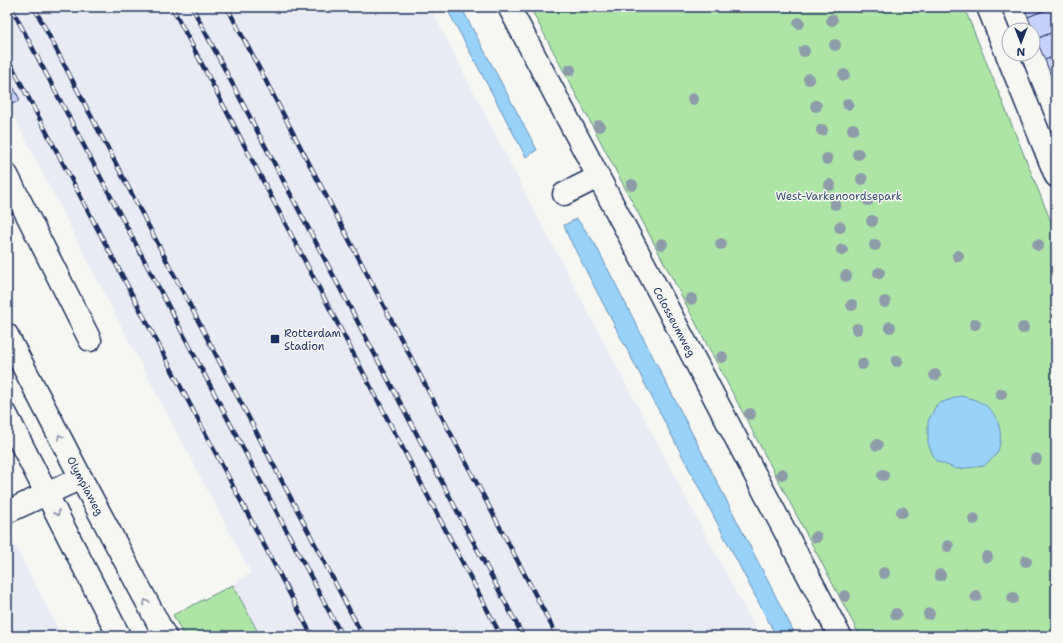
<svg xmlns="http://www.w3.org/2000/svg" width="1063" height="643" viewBox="0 0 1063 643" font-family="'Shantell Sans',sans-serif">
  <rect width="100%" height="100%" fill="#f6f6f2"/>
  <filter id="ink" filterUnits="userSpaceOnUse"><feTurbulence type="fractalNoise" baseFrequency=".025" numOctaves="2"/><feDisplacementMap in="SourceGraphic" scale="8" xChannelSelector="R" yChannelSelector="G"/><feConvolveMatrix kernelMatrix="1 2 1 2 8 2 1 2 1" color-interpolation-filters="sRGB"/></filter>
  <g filter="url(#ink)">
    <!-- built -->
    <g fill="#e8ebf4">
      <polygon points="7,7 430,7 532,206 759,636 260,636 233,585 251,573 119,322 7,103"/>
      <polygon points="7,531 62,636 7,636"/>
    </g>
    <!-- green -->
    <g fill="#aee5a7" stroke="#648a82">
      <polygon points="530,7 964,7 1056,234 1056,636 860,636"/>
      <polygon points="233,585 260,636 184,636 173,615"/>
    </g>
    <!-- water -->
    <g fill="#98d2f8" stroke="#6691ba">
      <polygon points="446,7 461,7 537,150 526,157"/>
      <polygon points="577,219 594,242 796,636 776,636 568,236 564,225"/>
      <path d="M960,396C982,400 996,408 1000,431C1001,438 1000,447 997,453C994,458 988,462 984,466L957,469L936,461L928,444V421L937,404Z"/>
    </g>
    <!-- building -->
    <g fill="#c6d2f9" stroke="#1b2f5e">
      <polygon points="1024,7 1053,7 1028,17"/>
      <polygon points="1053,7 1056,7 1056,31 1036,39 1028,17"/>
      <polygon points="1056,31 1056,56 1045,60 1036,39"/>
      <polygon points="1056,56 1056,80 1053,81 1045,60"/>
      <polygon points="10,81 20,100 8,106 7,83"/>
    </g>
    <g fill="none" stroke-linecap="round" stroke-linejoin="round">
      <defs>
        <g id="minor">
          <polyline points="988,7 1056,176"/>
          <polyline points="7,175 90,340"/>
          <polyline points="564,194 598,177"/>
          <polyline points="7,512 81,478"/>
        </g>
        <g id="major">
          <polyline points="509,7 840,636"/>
          <polyline points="7,335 81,478 165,636"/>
          <polyline points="7,416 119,636"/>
        </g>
      </defs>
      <!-- minor casing -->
      <use href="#minor" stroke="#1b2f5e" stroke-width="25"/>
      <!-- major casing -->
      <use href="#major" stroke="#1b2f5e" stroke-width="25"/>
      <!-- minor -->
      <use href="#minor" stroke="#f6f6f2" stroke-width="22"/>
      <!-- major -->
      <use href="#major" stroke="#f6f6f2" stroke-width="22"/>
      <defs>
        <g id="rail">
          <polyline points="11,7 342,636"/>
          <polyline points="34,7 363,636"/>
          <polyline points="172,7 501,636"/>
          <polyline points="192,7 523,636"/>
          <polyline points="227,7 557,636"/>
          <polyline points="7,57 312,636"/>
        </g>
      </defs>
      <!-- rail casing -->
      <use href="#rail" stroke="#1b2f5e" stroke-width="4.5"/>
      <!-- rail -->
      <use href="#rail" stroke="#f6f6f2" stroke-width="3" stroke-dasharray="9" stroke-linecap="butt"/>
    </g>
    <!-- trees -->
    <g fill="#8e9ca9">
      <circle cx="832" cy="20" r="6"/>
      <circle cx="799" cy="23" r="6"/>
      <circle cx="835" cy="45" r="6"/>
      <circle cx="804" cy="51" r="6"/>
      <circle cx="570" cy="70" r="6"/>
      <circle cx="844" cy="75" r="6"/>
      <circle cx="809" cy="79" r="6"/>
      <circle cx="693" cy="99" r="6"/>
      <circle cx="848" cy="104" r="6"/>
      <circle cx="816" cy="106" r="6"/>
      <circle cx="599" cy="126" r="6"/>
      <circle cx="853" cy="129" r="6"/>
      <circle cx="822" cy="130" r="6"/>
      <circle cx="858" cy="154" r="6"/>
      <circle cx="827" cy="159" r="6"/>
      <circle cx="862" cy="179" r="6"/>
      <circle cx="632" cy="185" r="6"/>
      <circle cx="830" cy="185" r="6"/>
      <circle cx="868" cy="200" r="6"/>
      <circle cx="835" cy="204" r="6"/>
      <circle cx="872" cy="221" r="6"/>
      <circle cx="840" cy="227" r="6"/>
      <circle cx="662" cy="244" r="6"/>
      <circle cx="721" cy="244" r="6"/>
      <circle cx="875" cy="245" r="6"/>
      <circle cx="1038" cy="245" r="6"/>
      <circle cx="842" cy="250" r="6"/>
      <circle cx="958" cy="256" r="6"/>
      <circle cx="879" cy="273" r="6"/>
      <circle cx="846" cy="276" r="6"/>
      <circle cx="691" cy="299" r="6"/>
      <circle cx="885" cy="302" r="6"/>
      <circle cx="852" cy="305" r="6"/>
      <circle cx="975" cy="324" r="6"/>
      <circle cx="890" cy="327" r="6"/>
      <circle cx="1023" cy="328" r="6"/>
      <circle cx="857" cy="329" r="6"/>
      <circle cx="722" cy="357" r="6"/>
      <circle cx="897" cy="361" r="6"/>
      <circle cx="862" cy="364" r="6"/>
      <circle cx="935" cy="375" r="6"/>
      <circle cx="1001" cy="394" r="6"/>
      <circle cx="750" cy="414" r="6"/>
      <circle cx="877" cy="445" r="6"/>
      <circle cx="1036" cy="459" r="6"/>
      <circle cx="782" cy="474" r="6"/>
      <circle cx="883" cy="475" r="6"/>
      <circle cx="902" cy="512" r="6"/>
      <circle cx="974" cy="519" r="6"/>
      <circle cx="816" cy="537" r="6"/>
      <circle cx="948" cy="546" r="6"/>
      <circle cx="987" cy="557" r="6"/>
      <circle cx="1026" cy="561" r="6"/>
      <circle cx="884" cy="573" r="6"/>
      <circle cx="940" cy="575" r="6"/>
      <circle cx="845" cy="596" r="6"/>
      <circle cx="976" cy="596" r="6"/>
      <circle cx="1013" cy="598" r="6"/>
      <circle cx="896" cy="614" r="6"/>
      <circle cx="929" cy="614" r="6"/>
    </g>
    <!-- one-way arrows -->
    <defs><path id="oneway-chevron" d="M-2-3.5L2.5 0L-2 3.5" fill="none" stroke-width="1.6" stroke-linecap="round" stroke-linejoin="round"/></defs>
    <g stroke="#8892a8">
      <use href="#oneway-chevron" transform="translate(60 437) rotate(-117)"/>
      <use href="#oneway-chevron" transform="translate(57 513) rotate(63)"/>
      <use href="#oneway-chevron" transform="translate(146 602) rotate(-118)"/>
    </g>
  </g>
  <!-- markers -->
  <rect fill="#1b2f5e" stroke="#f6f6f2" stroke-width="1.5" x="270" y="334" width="10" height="10" rx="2"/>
  <g text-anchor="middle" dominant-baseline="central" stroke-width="3" stroke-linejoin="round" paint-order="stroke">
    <!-- park labels -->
    <g font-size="11" fill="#38536d" stroke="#f6f6f2">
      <text x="839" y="196">West-Varkenoordsepark</text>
    </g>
    <!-- street labels -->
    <g font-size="11" fill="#1b2f5e" stroke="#f6f6f2">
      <text transform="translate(674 322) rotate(62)">Colosseumweg</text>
      <text transform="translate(85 486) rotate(62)">Olympiaweg</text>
    </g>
    <!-- poi labels -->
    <g font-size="11" fill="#1b2f5e" stroke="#f6f6f2" text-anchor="start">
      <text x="284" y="333">Rotterdam<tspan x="284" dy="13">Stadion</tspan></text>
    </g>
  </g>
  <!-- margin -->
  <rect width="1063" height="643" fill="none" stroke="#f6f6f2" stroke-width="24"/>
  <rect x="12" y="12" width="1039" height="619" fill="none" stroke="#1b2f5e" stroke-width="1.5" filter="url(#ink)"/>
  <!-- north arrow -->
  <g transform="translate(1021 42) rotate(180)"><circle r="19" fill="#f6f6f2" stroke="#9ea6b7"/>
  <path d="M0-3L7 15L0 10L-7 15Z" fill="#1b2f5e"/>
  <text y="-6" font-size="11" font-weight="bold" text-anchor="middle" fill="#1b2f5e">N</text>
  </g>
</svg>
